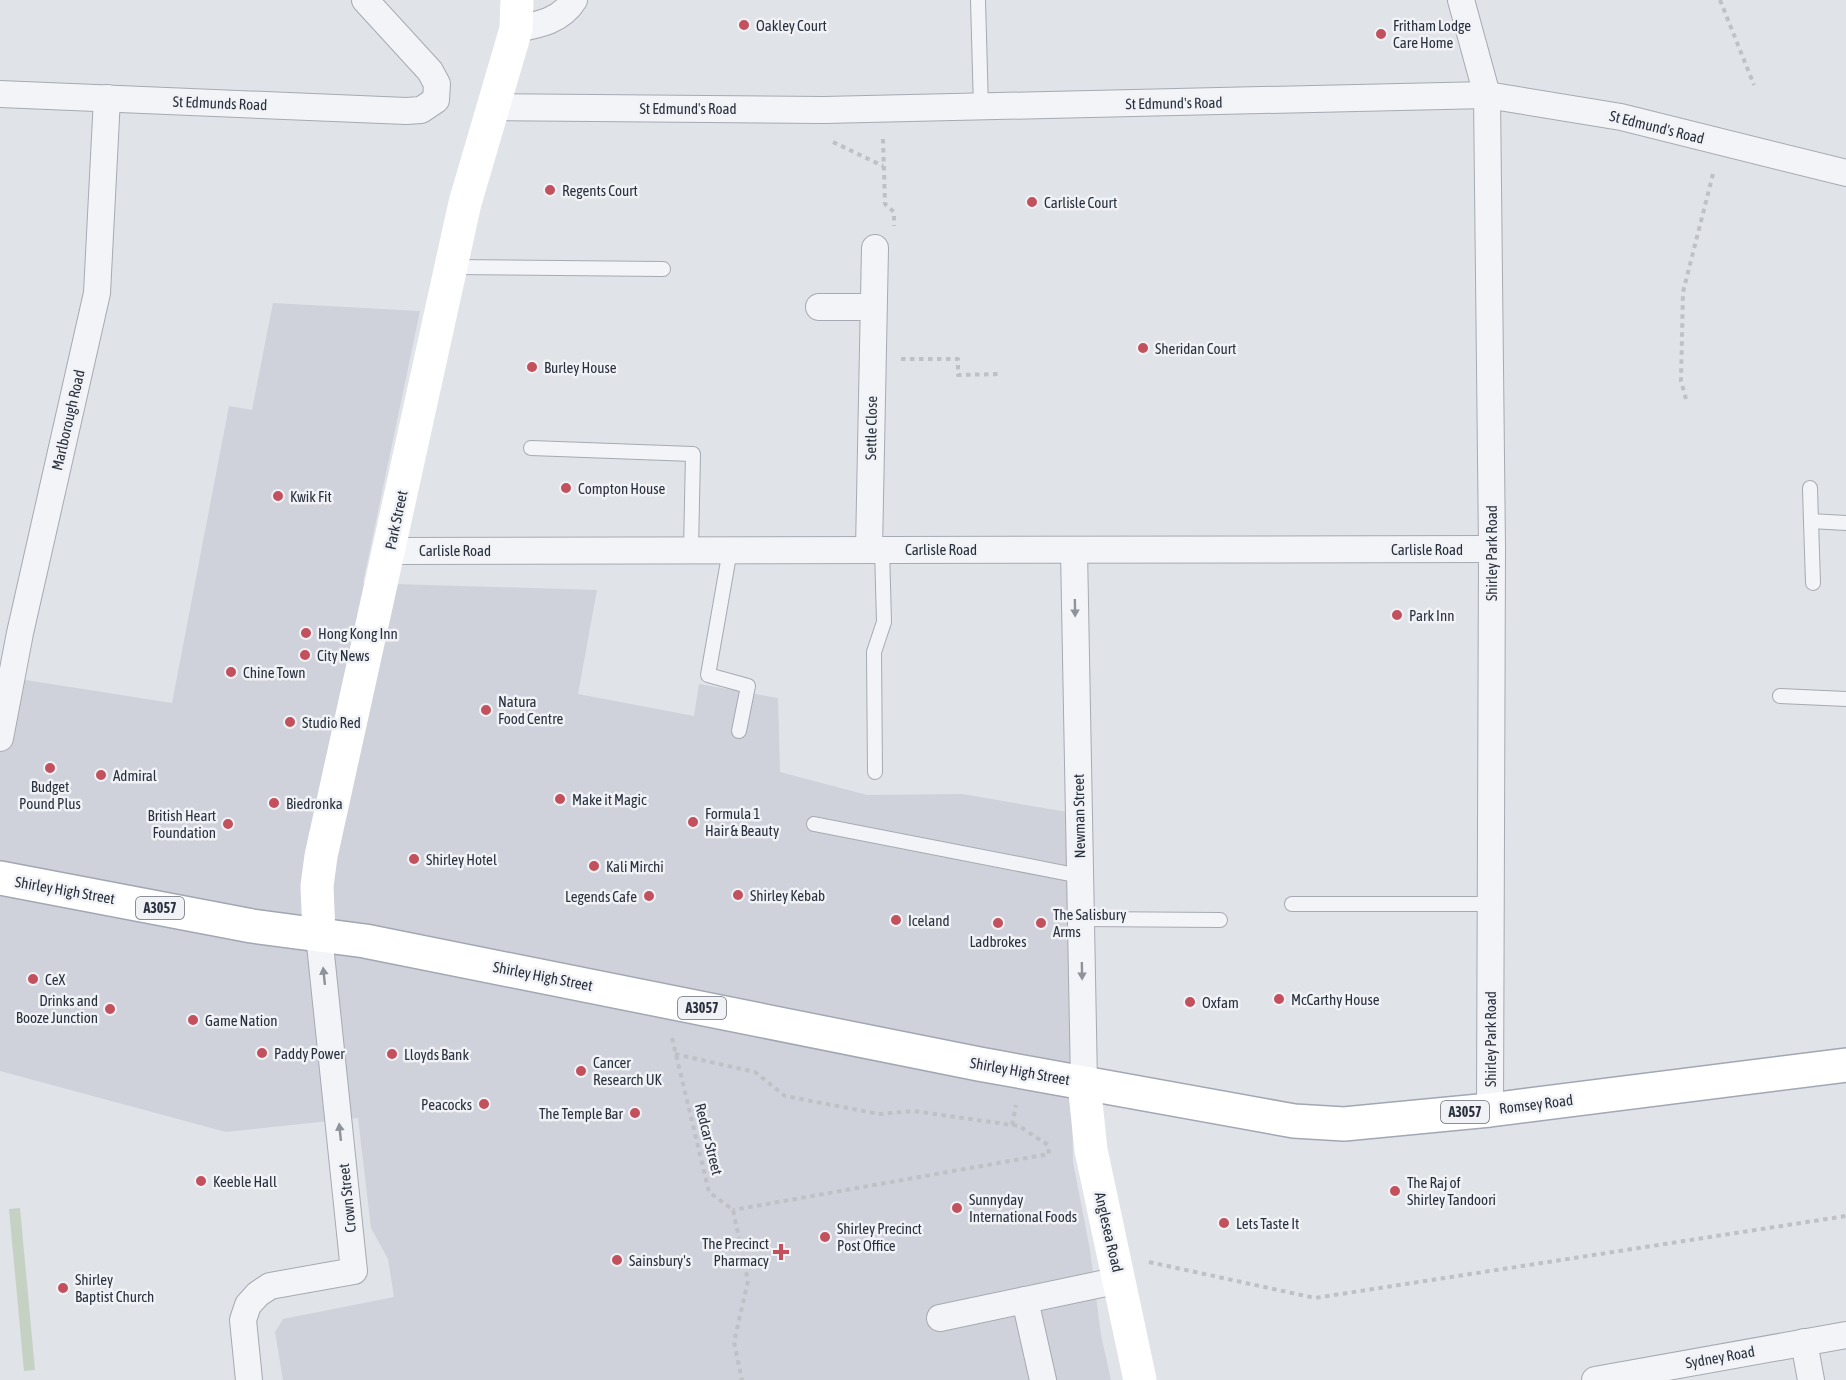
<svg xmlns="http://www.w3.org/2000/svg" width="1846" height="1380" viewBox="0 0 1846 1380" font-family="'Asap Condensed',sans-serif">
  <rect width="100%" height="100%" fill="#e0e3e8"/>
  <!-- built -->
  <polygon fill="#cfd2da" points="273,303 420,311 363,583 597,590 578,694 694,716 699,684 778,698 780,772 867,795 962,794 1067,812 1073,1162 1090,1250 1101,1335 1111,1380 283,1380 275,1332 283,1319 394,1297 388,1259 371,1228 358,1118 226,1132 0,1071 0,676 172,703 229,406 252,410"/>
  <!-- green -->
  <polygon fill="#c5d1c2" points="20,1208 35,1370 24,1371 9,1209"/>
  <g fill="none" stroke-linecap="round" stroke-linejoin="round">
    <defs>
      <g id="lane">
        <polyline points="978,0 981,108"/>
        <polyline points="450,267 663,269"/>
        <polyline points="531,448 693,454 691,550"/>
        <polyline points="1810,488 1811,521"/>
        <polyline points="730,550 708,675 748,686 739,731"/>
        <polyline points="1813,583 1811,521 1846,523"/>
        <polyline points="1780,696 1846,699"/>
        <polyline points="875,772 874,652 884,622 882,549"/>
        <polyline points="814,824 1080,876"/>
        <polyline points="1292,904 1490,904"/>
        <polyline points="1081,919 1220,920"/>
      </g>
      <g id="street">
        <polyline points="1461,0 1487,95 1492,549 1490,1110"/>
        <path d="M516,29C538,25 561,21 574,0"/>
        <polyline points="0,94 406,111 421,110 436,100 437,84 430,71 365,0"/>
        <polyline points="493,107 824,110 1487,95 1621,117 1846,173"/>
        <polyline points="819,307 873,307"/>
        <polyline points="869,549 875,248"/>
        <polyline points="1074,550 1084,1083"/>
        <polyline points="390,551 1492,549"/>
        <polyline points="0,738 20,633 97,293 107,98"/>
        <polyline points="1025,1300 1043,1380"/>
        <polyline points="940,1318 1120,1280"/>
        <polyline points="1804,1342 1811,1380"/>
        <polyline points="249,1380 243,1320 248,1305 258,1294 270,1286 354,1271 319,935"/>
        <polyline points="1595,1380 1846,1335"/>
      </g>
      <polyline id="primary" points="0,878 252,926 365,941 979,1064 1294,1121 1344,1124 1490,1110 1846,1065"/>
    </defs>
    <!-- lane casing -->
    <use href="#lane" stroke="#a6aab2" stroke-width="16"/>
    <!-- street casing -->
    <use href="#street" stroke="#a6aab2" stroke-width="28"/>
    <!-- primary casing -->
    <use href="#primary" stroke="#a1a7b3" stroke-width="36"/>
    <!-- path -->
    <g stroke="#bfc1c7" stroke-width="4" stroke-dasharray="4.5 4.5" stroke-linecap="butt">
      <polyline points="1720,0 1754,85"/>
      <polyline points="883,139 885,204 894,212 894,226"/>
      <polyline points="833,142 883,166"/>
      <polyline points="901,359 958,359 958,375 1001,374"/>
      <polyline points="1686,399 1681,381 1683,292 1714,170"/>
      <polyline points="672,1038 709,1192 733,1210 748,1281 734,1342 742,1380"/>
      <polyline points="675,1054 755,1072 785,1096 879,1114 914,1111 1019,1126 1048,1145 1049,1154 733,1210"/>
      <polyline points="1012,1125 1016,1105"/>
      <polyline points="1149,1262 1315,1298 1846,1216"/>
    </g>
    <!-- lane -->
    <use href="#lane" stroke="#f3f4f7" stroke-width="14"/>
    <!-- street -->
    <use href="#street" stroke="#f3f4f7" stroke-width="26"/>
    <!-- secondary -->
    <g stroke="#fff" stroke-width="33">
      <polyline points="319,935 317,886 321,856 465,203 516,29 517,0"/>
      <polyline points="1084,1083 1091,1150 1140,1380"/>
    </g>
    <!-- primary -->
    <use href="#primary" stroke="#fff" stroke-width="33"/>
  </g>
  <!-- one-way arrows -->
  <defs><path id="oneway-solid" d="M-6-.8H1V-3.2L6.5 0L1 3.2V.8H-6Z" transform="scale(1.5)"/></defs>
  <g fill="#8e929a">
    <use href="#oneway-solid" transform="translate(1075 608) rotate(89)"/>
    <use href="#oneway-solid" transform="translate(1082 971) rotate(89)"/>
    <use href="#oneway-solid" transform="translate(324 976) rotate(-96)"/>
    <use href="#oneway-solid" transform="translate(340 1132) rotate(-96)"/>
  </g>
  <!-- markers -->
  <g fill="#c2505d" stroke="#f0f2f6" stroke-width="2">
    <circle cx="744" cy="25" r="6"/>
    <circle cx="1381" cy="34" r="6"/>
    <circle cx="550" cy="190" r="6"/>
    <circle cx="1032" cy="202" r="6"/>
    <circle cx="1143" cy="348" r="6"/>
    <circle cx="532" cy="367" r="6"/>
    <circle cx="566" cy="488" r="6"/>
    <circle cx="278" cy="496" r="6"/>
    <circle cx="1397" cy="615" r="6"/>
    <circle cx="306" cy="633" r="6"/>
    <circle cx="305" cy="655" r="6"/>
    <circle cx="231" cy="672" r="6"/>
    <circle cx="486" cy="710" r="6"/>
    <circle cx="290" cy="722" r="6"/>
    <circle cx="50" cy="768" r="6"/>
    <circle cx="101" cy="775" r="6"/>
    <circle cx="560" cy="799" r="6"/>
    <circle cx="274" cy="803" r="6"/>
    <circle cx="693" cy="822" r="6"/>
    <circle cx="228" cy="824" r="6"/>
    <circle cx="414" cy="859" r="6"/>
    <circle cx="594" cy="866" r="6"/>
    <circle cx="738" cy="895" r="6"/>
    <circle cx="649" cy="896" r="6"/>
    <circle cx="896" cy="920" r="6"/>
    <circle cx="998" cy="923" r="6"/>
    <circle cx="1041" cy="923" r="6"/>
    <circle cx="33" cy="979" r="6"/>
    <circle cx="1279" cy="999" r="6"/>
    <circle cx="1190" cy="1002" r="6"/>
    <circle cx="110" cy="1009" r="6"/>
    <circle cx="193" cy="1020" r="6"/>
    <circle cx="262" cy="1053" r="6"/>
    <circle cx="392" cy="1054" r="6"/>
    <circle cx="581" cy="1071" r="6"/>
    <circle cx="484" cy="1104" r="6"/>
    <circle cx="635" cy="1113" r="6"/>
    <circle cx="201" cy="1181" r="6"/>
    <circle cx="1395" cy="1191" r="6"/>
    <circle cx="957" cy="1208" r="6"/>
    <circle cx="1224" cy="1223" r="6"/>
    <circle cx="825" cy="1237" r="6"/>
    <path d="M778 1243h6v6h6v6h-6v6h-6v-6h-6v-6h6z"/>
    <circle cx="617" cy="1260" r="6"/>
    <circle cx="63" cy="1288" r="6"/>
  </g>
  <g text-anchor="middle" dominant-baseline="central" stroke-width="5" stroke-linejoin="round" paint-order="stroke">
    <!-- shield labels -->
    <g fill="#f0f2f6" stroke="#656b75" stroke-width="1.5">
      <rect x="136" y="897" width="48" height="22" rx="4.5"/>
      <rect x="678" y="997" width="48" height="22" rx="4.5"/>
      <rect x="1441" y="1101" width="48" height="22" rx="4.5"/>
    </g>
    <g font-size="14" font-weight="bold" fill="#2a313e">
      <text x="160" y="908">A3057</text>
      <text x="702" y="1008">A3057</text>
      <text x="1465" y="1112">A3057</text>
    </g>
    <!-- poi labels -->
    <g font-size="15" fill="#2a313e" stroke="#f0f2f6" text-anchor="start">
      <text x="756" y="25">Oakley Court</text>
      <text x="1393" y="25">Fritham Lodge<tspan x="1393" dy="17">Care Home</tspan></text>
      <text x="562" y="190">Regents Court</text>
      <text x="1044" y="202">Carlisle Court</text>
      <text x="1155" y="348">Sheridan Court</text>
      <text x="544" y="367">Burley House</text>
      <text x="578" y="488">Compton House</text>
      <text x="290" y="496">Kwik Fit</text>
      <text x="1409" y="615">Park Inn</text>
      <text x="318" y="633">Hong Kong Inn</text>
      <text x="317" y="655">City News</text>
      <text x="243" y="672">Chine Town</text>
      <text x="498" y="701">Natura<tspan x="498" dy="17">Food Centre</tspan></text>
      <text x="302" y="722">Studio Red</text>
      <text x="113" y="775">Admiral</text>
      <text x="50" y="786" text-anchor="middle">Budget<tspan x="50" dy="17">Pound Plus</tspan></text>
      <text x="572" y="799">Make it Magic</text>
      <text x="286" y="803">Biedronka</text>
      <text x="705" y="813">Formula 1<tspan x="705" dy="17">Hair &amp; Beauty</tspan></text>
      <text x="216" y="815" text-anchor="end">British Heart<tspan x="216" dy="17">Foundation</tspan></text>
      <text x="426" y="859">Shirley Hotel</text>
      <text x="606" y="866">Kali Mirchi</text>
      <text x="750" y="895">Shirley Kebab</text>
      <text x="637" y="896" text-anchor="end">Legends Cafe</text>
      <text x="1053" y="914">The Salisbury<tspan x="1053" dy="17">Arms</tspan></text>
      <text x="908" y="920">Iceland</text>
      <text x="998" y="941" text-anchor="middle">Ladbrokes</text>
      <text x="45" y="979">CeX</text>
      <text x="1291" y="999">McCarthy House</text>
      <text x="98" y="1000" text-anchor="end">Drinks and<tspan x="98" dy="17">Booze Junction</tspan></text>
      <text x="1202" y="1002">Oxfam</text>
      <text x="205" y="1020">Game Nation</text>
      <text x="274" y="1053">Paddy Power</text>
      <text x="404" y="1054">Lloyds Bank</text>
      <text x="593" y="1062">Cancer<tspan x="593" dy="17">Research UK</tspan></text>
      <text x="472" y="1104" text-anchor="end">Peacocks</text>
      <text x="623" y="1113" text-anchor="end">The Temple Bar</text>
      <text x="213" y="1181">Keeble Hall</text>
      <text x="1407" y="1182">The Raj of<tspan x="1407" dy="17">Shirley Tandoori</tspan></text>
      <text x="969" y="1199">Sunnyday<tspan x="969" dy="17">International Foods</tspan></text>
      <text x="1236" y="1223">Lets Taste It</text>
      <text x="837" y="1228">Shirley Precinct<tspan x="837" dy="17">Post Office</tspan></text>
      <text x="769" y="1243" text-anchor="end">The Precinct<tspan x="769" dy="17">Pharmacy</tspan></text>
      <text x="629" y="1260">Sainsbury's</text>
      <text x="75" y="1279">Shirley<tspan x="75" dy="17">Baptist Church</tspan></text>
    </g>
    <!-- street labels -->
    <g font-size="15" fill="#2a313e" stroke="#f0f2f6">
      <text transform="translate(220 103) rotate(2)">St Edmunds Road</text>
      <text transform="translate(1174 103) rotate(-1)">St Edmund's Road</text>
      <text x="688" y="108">St Edmund's Road</text>
      <text transform="translate(1657 127) rotate(14)">St Edmund's Road</text>
      <text transform="translate(68 420) rotate(-77)">Marlborough Road</text>
      <text transform="translate(871 428) rotate(-89)">Settle Close</text>
      <text transform="translate(396 520) rotate(-78)">Park Street</text>
      <text x="941" y="549">Carlisle Road</text>
      <text x="1427" y="549">Carlisle Road</text>
      <text x="455" y="550">Carlisle Road</text>
      <text transform="translate(1491 553) rotate(-90)">Shirley Park Road</text>
      <text transform="translate(1079 816) rotate(-91)">Newman Street</text>
      <text transform="translate(65 890) rotate(10)">Shirley High Street</text>
      <text transform="translate(543 976) rotate(11)">Shirley High Street</text>
      <text transform="translate(1490 1039) rotate(-90)">Shirley Park Road</text>
      <text transform="translate(1020 1071) rotate(10)">Shirley High Street</text>
      <text transform="translate(1536 1104) rotate(-7)">Romsey Road</text>
      <text transform="translate(709 1139) rotate(76)">Redcar Street</text>
      <text transform="translate(347 1198) rotate(-96)">Crown Street</text>
      <text transform="translate(1109 1232) rotate(77)">Anglesea Road</text>
      <text transform="translate(1720 1357) rotate(-10)">Sydney Road</text>
    </g>
  </g>
</svg>
